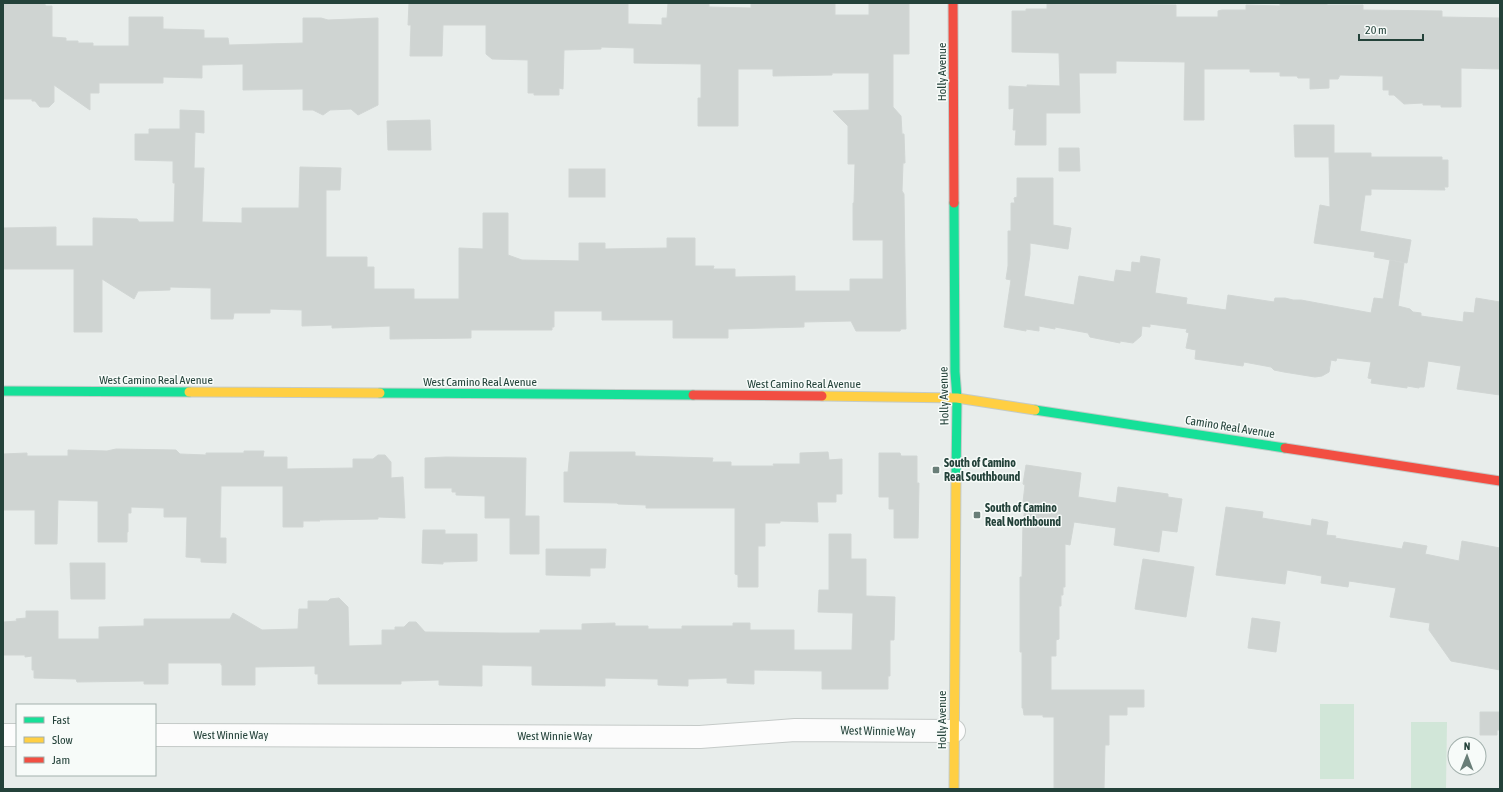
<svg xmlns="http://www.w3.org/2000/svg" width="1503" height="792" viewBox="0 0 1503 792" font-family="'Asap Condensed',sans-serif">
  <rect width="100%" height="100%" fill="#e8edeb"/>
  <!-- green -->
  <g fill="#d1e6d8">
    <rect x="1320" y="704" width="34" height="75"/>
    <polygon points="1411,722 1447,722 1446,789 1411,789"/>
  </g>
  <!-- building -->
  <g fill="#cfd4d2" stroke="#d1d6d4">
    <polygon points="3,3 44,3 46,6 52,6 52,37 66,38 66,41 78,41 78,43 93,43 93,46 129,46 129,17 163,17 163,29 204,30 204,38 228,38 229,45 303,43 303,18 321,18 328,20 378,18 378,105 358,115 351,109 330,110 323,115 313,110 303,110 303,89 243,90 243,64 202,65 202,78 163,77 163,83 99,83 99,93 90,93 90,110 54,85 54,102 49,107 40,107 35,101 32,101 32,99 3,99"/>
    <polygon points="409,3 495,4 496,3 628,3 628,24 662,25 662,18 667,18 668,3 709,3 709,7 751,8 751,3 835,3 835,15 869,15 869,3 909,3 909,54 893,54 893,107 901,116 902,134 904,134 905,163 903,163 902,191 904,194 906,329 901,329 900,331 856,331 851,321 804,322 804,327 728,329 728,338 673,338 673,320 602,320 602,311 554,311 554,327 552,327 552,330 471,330 471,338 390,339 390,326 332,328 332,325 302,326 302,310 270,309 270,313 234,313 233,319 211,319 211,288 170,287 170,290 138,291 134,299 102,279 102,332 74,332 74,269 3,269 3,228 56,227 56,246 93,246 93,218 137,219 139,222 174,222 175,183 173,183 173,161 135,160 135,134 149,134 149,129 180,129 180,110 204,111 204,133 195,132 194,168 204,168 202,222 242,223 242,208 299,208 300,167 341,168 340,190 326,190 326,257 367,257 367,267 374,267 374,289 414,289 414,299 459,299 459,248 483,249 483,213 508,213 508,255 522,260 579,261 579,243 605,243 605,249 667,248 667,238 695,238 695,266 714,266 713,269 735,269 735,277 795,276 795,291 850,291 850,279 883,279 883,240 853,240 853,203 854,203 855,164 848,164 848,126 833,111 869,110 869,73 832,73 832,75 773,76 773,69 738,69 738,126 698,126 698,98 701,98 701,64 634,63 634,48 601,47 601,49 564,50 563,89 559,88 559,95 534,95 534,93 528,93 528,60 492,59 486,54 486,25 443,25 442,56 410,56 411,25 408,25"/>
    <polygon points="1280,3 1327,3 1327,5 1363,5 1363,10 1442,11 1442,17 1500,18 1500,69 1461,68 1461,107 1441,107 1441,105 1423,105 1423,103 1404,104 1394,95 1389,95 1389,90 1383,90 1383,76 1381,76 1340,75 1338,79 1329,79 1329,88 1310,89 1310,78 1298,78 1297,76 1280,76 1280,72 1250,72 1250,69 1204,69 1204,120 1184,120 1185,62 1116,61 1116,73 1079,73 1080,113 1046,113 1046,145 1015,145 1016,130 1013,130 1014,108 1009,109 1009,86 1027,87 1027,85 1060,86 1059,53 1012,52 1012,11 1026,11 1026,9 1047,9 1047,4 1176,5 1176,17 1218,17 1218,11 1222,10 1246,10 1246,5 1280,6"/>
    <polygon points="430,120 431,150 388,150 387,121"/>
    <polygon points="1294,125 1334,125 1334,153 1371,153 1371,157 1442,157 1442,160 1448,160 1448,187 1444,187 1445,190 1371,189 1371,195 1365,195 1360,231 1411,240 1407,263 1374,257 1375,252 1314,243 1320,205 1330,207 1329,157 1295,157"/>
    <polygon points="1059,148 1079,148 1080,171 1059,171"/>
    <rect x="569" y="169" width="36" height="28"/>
    <polygon points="1017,178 1053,178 1053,225 1071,228 1068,249 1030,243 1030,254 1024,296 1074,305 1079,276 1114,282 1116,270 1131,272 1132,262 1140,263 1141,256 1160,259 1155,293 1187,298 1186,304 1226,310 1228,295 1274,302 1275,298 1285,298 1293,300 1301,300 1371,313 1374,298 1383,299 1390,260 1404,263 1398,306 1410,309 1413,312 1421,313 1421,316 1463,322 1464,312 1474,313 1476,298 1500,302 1500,395 1457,389 1461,366 1428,361 1424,387 1419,387 1419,388 1407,386 1407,388 1371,383 1372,379 1368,378 1371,362 1337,358 1336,361 1331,360 1329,372 1322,376 1315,377 1284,372 1274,370 1271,367 1244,362 1243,366 1195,359 1196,350 1186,348 1189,333 1186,332 1187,329 1150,324 1150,327 1142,326 1141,336 1133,343 1120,341 1120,343 1090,337 1088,333 1055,327 1055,329 1039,326 1039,331 1026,329 1026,331 1004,327 1011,280 1006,279 1008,266 1008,231 1011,231 1011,203 1015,203 1014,198 1017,197"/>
    <polygon points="116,449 176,450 180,454 206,455 206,453 244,453 244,451 264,451 263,457 287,457 287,469 353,468 353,459 373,459 378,455 385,455 391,462 391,478 403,477 405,518 378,517 378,519 319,520 320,521 303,521 303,527 283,527 283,486 221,486 220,538 226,538 226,563 201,562 201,558 186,557 187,517 164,517 164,508 131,507 131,513 128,513 128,532 127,532 127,542 98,542 98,501 58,500 57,544 35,544 35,510 3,510 3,454 27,453 27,456 68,456 68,450 107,451"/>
    <polygon points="570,452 635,452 635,456 713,458 712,462 731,462 731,466 774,466 773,464 800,464 800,453 828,452 829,460 842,459 842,494 836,494 836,502 817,502 818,522 780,521 780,523 765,523 765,546 758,546 758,587 738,587 738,575 735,574 735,508 646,508 646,505 618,504 617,503 564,502 564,472 568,472"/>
    <polygon points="879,453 900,453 901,456 917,456 917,483 919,483 918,538 894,538 894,509 889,509 889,497 879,497"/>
    <polygon points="446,457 526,458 525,516 539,516 539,554 510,554 510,518 485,518 485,496 456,495 456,492 452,492 452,488 425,488 425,458"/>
    <polygon points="1026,465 1081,473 1078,497 1116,503 1118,487 1168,494 1168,497 1182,499 1177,532 1162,530 1159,552 1114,545 1116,528 1074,522 1070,545 1065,544 1065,587 1063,587 1063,595 1061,595 1061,606 1059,606 1059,639 1056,640 1056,656 1051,656 1051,690 1144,690 1144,707 1127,707 1127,715 1109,715 1109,745 1105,745 1104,789 1054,789 1054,717 1043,717 1043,715 1024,715 1023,708 1022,708 1022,652 1020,652 1020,577 1022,577 1023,521 1026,502 1023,502 1025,485 1023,484"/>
    <polygon points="1226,507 1263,512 1262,518 1311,526 1312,519 1328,522 1326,535 1336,536 1335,538 1402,549 1404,542 1427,546 1425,554 1459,561 1462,541 1500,548 1500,670 1451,661 1429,630 1430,623 1390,617 1396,588 1349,581 1348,587 1321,583 1322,576 1287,570 1285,584 1216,575"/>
    <polygon points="423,530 445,530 445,534 477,534 477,561 443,562 443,564 422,563"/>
    <polygon points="829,534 851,534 851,559 866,559 866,596 895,597 894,640 890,640 890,676 888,676 888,689 822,689 822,671 754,670 754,684 727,683 727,678 688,679 688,686 658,685 658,679 605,678 605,686 532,685 532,666 482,665 482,686 439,685 439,680 401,681 401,684 318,684 318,674 315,674 315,666 255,667 255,685 222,685 222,665 221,665 221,663 168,663 168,684 144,684 144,681 77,682 76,679 34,678 34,670 32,670 32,656 25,657 25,655 4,655 4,622 17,621 16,619 26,618 26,611 58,611 58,639 99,639 99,627 144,626 144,619 230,619 233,613 262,630 298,629 299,609 308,609 308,601 328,601 330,599 339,598 348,607 349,646 382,645 382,630 395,630 395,627 404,627 409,622 416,622 425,632 499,633 540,633 540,630 582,630 582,624 615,623 615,626 648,626 648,629 682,629 682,626 733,626 733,623 750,623 750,630 794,630 794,650 852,650 853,613 818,612 819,590 829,590"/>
    <polygon points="546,549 606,549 605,568 590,568 590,576 546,575"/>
    <polygon points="1143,559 1194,567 1186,617 1135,609"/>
    <polygon points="70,563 105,563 105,599 71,599"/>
    <polygon points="1252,618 1280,622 1276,652 1248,648"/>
    <polygon points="1480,712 1500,712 1500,730 1497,730 1497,735 1480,735"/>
  </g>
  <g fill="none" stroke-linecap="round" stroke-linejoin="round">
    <defs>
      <g id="street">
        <polyline points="3,735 17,735"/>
        <polyline points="155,735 700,737 795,730 954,731"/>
      </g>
      <g id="fast">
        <polyline points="954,203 955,372 957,398 956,478"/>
        <polyline points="3,391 189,392"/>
        <polyline points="380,393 693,395"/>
        <polyline points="1035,410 1285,448"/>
      </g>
      <g id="slow">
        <polyline points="189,392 380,393"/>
        <polyline points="822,396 957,398 1035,410"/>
        <polyline points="954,789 956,478"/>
      </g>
      <g id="jam">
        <polyline points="953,3 954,203"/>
        <polyline points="693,395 822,396"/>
        <polyline points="1285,448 1500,481"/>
      </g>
    </defs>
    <!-- street casing -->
    <use href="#street" stroke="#c5cac8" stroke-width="24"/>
    <!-- fast casing -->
    <use href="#fast" stroke="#c3cbc8" stroke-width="11"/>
    <!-- slow casing -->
    <use href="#slow" stroke="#c3cbc8" stroke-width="11"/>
    <!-- jam casing -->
    <use href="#jam" stroke="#c3cbc8" stroke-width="11"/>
    <!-- street -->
    <use href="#street" stroke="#fcfcfc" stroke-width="22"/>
    <!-- fast -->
    <use href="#fast" stroke="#16e098" stroke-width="9"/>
    <!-- slow -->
    <use href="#slow" stroke="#ffcf43" stroke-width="9"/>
    <!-- jam -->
    <use href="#jam" stroke="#f24e42" stroke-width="9"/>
  </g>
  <!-- markers -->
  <g fill="#697e78" stroke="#f7fbf9" stroke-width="1.5">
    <rect x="932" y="466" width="8" height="8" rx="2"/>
    <rect x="973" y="511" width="8" height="8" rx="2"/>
  </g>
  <g text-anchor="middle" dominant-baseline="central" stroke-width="3" stroke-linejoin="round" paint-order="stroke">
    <!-- street labels -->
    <g font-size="12" fill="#24423a" stroke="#f7fbf9">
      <text transform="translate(942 72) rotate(-90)">Holly Avenue</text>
      <text x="156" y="380">West Camino Real Avenue</text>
      <text x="480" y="382">West Camino Real Avenue</text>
      <text x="804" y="384">West Camino Real Avenue</text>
      <text transform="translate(944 396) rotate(-91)">Holly Avenue</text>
      <text transform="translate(1230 427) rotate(9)">Camino Real Avenue</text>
      <text transform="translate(942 720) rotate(-90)">Holly Avenue</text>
      <text transform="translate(878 731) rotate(1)">West Winnie Way</text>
      <text x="231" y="735">West Winnie Way</text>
      <text x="555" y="736">West Winnie Way</text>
    </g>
    <!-- poi labels -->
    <g font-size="12" font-weight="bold" fill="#24423a" stroke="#f7fbf9" text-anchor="start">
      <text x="944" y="463">South of Camino<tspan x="944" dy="14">Real Southbound</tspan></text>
      <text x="985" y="508">South of Camino<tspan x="985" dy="14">Real Northbound</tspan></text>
    </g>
  </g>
  <!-- border -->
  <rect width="1503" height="792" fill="none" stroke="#24423a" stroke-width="8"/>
  <!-- legend -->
  <rect x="16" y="704" width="140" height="72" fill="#f7fbf9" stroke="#a3b1ad"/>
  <rect x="24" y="717" width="20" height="6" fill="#16e098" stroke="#a3b1ad"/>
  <text x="52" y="724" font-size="12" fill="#24423a">Fast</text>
  <rect x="24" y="737" width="20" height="6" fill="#ffcf43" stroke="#a3b1ad"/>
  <text x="52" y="744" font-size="12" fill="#24423a">Slow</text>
  <rect x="24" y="757" width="20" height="6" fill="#f24e42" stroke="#a3b1ad"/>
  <text x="52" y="764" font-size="12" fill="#24423a">Jam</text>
  <!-- north arrow -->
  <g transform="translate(1467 756) rotate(1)"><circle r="19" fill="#f7fbf9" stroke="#a3b1ad"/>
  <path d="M0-3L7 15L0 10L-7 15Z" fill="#697e78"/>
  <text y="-6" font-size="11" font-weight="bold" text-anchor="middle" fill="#24423a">N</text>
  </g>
  <!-- scale -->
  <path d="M1359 34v6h64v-6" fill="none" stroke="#24423a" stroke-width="2"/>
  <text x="1365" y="34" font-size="12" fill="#24423a" stroke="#f7fbf9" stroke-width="3" paint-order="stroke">20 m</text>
</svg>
